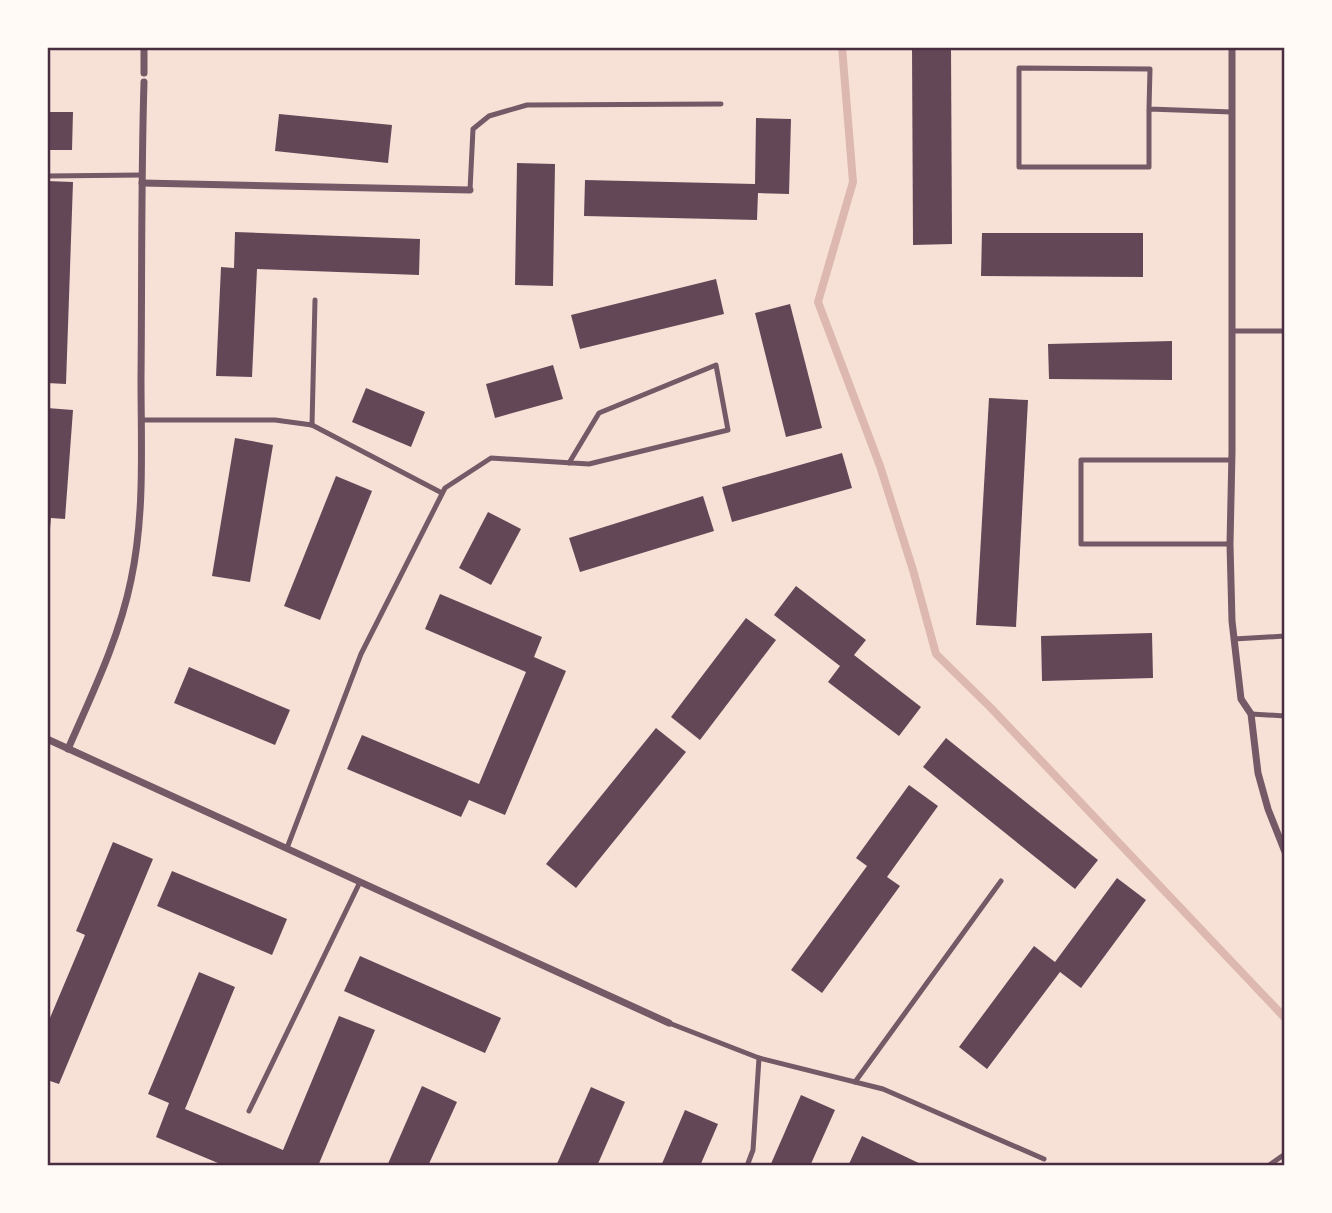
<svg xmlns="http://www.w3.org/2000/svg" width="1332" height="1213" viewBox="0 0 1332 1213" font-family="'DM Sans',sans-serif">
  <rect width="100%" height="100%" fill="#f7e1d7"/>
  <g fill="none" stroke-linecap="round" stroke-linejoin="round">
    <!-- stream -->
    <polyline stroke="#dcb8b0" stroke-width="8" points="842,47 853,182 818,302 880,466 913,570 936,654 991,708 1285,1018"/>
  </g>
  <!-- building -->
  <g fill="#644757">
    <polygon points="912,47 951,47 952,244 913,245"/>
    <polygon points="47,112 73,112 72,150 47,150"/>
    <polygon points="279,114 392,125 388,163 275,151"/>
    <polygon points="756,118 791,119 789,194 758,193 757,220 584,216 585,180 755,184"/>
    <polygon points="517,163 555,164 553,286 515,285"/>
    <polygon points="47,181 73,182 66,384 47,383"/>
    <polygon points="235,232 420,239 419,275 257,269 252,377 216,376 221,267 234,268"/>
    <polygon points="982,233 1143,233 1143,277 981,276"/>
    <polygon points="716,279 724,314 580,349 571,315"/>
    <polygon points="790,304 822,428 786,437 755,313"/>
    <polygon points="1172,341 1172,380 1049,379 1048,344"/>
    <polygon points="553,365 563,399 495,418 486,384"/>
    <polygon points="366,388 425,412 411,447 352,422"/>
    <polygon points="989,398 1028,400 1016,627 976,625"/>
    <polygon points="47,408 73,410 65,519 51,518 49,538 47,538"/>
    <polygon points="235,438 273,445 250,582 212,576"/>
    <polygon points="842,453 852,488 732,522 722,487"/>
    <polygon points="336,476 372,491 320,620 284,606"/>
    <polygon points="703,496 714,531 580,572 569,538"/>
    <polygon points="488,512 521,529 491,585 459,568"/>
    <polygon points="796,586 866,640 854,655 921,707 899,736 828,682 840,666 774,615"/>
    <polygon points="440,594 542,637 534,657 566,671 505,815 469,800 461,817 347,769 362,735 479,784 526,672 425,629"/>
    <polygon points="746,618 776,640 700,740 671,717"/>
    <polygon points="1152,633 1153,678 1042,681 1041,636"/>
    <polygon points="189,667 290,710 275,745 174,703"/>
    <polygon points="656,728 686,752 576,888 546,864"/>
    <polygon points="946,738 1098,860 1075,889 923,767"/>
    <polygon points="909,785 938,806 887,877 900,886 822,993 791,970 867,866 856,858"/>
    <polygon points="113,842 153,859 59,1084 47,1080 47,1025 85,935 76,931"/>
    <polygon points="172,871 287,919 272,955 157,906"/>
    <polygon points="1117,878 1146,900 1081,988 1060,972 987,1069 959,1047 1034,946 1055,962"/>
    <polygon points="360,956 501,1018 485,1053 344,991"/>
    <polygon points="199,972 235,987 185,1109 283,1150 339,1016 375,1030 318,1166 225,1166 156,1137 169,1103 148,1094"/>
    <polygon points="422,1086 457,1102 428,1166 387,1166"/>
    <polygon points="591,1087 625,1102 597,1166 556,1166"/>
    <polygon points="801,1095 835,1110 810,1166 770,1166"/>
    <polygon points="685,1110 718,1124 700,1166 661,1166"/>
    <polygon points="862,1136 925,1166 848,1166"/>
  </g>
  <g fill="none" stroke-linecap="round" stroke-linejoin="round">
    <!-- service -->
    <g stroke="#755966" stroke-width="5">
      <polyline points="1149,109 1149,167 1019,167 1019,68 1150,69 1149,109 1232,112"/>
      <polyline points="47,176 142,175"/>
      <polyline points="470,190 473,129 489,116 527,105 721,104"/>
      <polyline points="1232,331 1285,331"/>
      <polyline points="141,420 275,420 312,425 442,493"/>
      <polyline points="312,425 315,300"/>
      <polyline points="1230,544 1081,544 1081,460 1232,460"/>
      <polyline points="1234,639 1285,636"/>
      <polyline points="1251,714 1285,716"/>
      <polyline points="287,848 361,654 445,488 491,458 589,464 728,430 716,365 599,413 569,463"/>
      <polyline points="669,1023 759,1058 753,1150 747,1166"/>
      <polyline points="759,1058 883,1089 1044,1159"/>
      <polyline points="855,1082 1001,881"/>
      <polyline points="249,1111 360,882"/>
      <polyline points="1268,1166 1285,1154"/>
    </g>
    <!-- minor -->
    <g stroke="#755966" stroke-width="7">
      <polyline points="144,47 144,73"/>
      <polyline points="1232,47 1232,452 1230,544 1232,621 1241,699 1251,714 1258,773 1268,809 1285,852"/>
      <polyline points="142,183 470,190"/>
      <polyline points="47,739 669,1023"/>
      <path d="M68,749C92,694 119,639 131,580C145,514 141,446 141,379C142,280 141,181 144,82"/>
    </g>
  </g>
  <!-- border -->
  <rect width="1332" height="1213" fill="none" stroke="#fffaf5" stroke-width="98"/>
  <rect x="49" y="49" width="1234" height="1115" fill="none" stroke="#4a2c40" stroke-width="2.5"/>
</svg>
